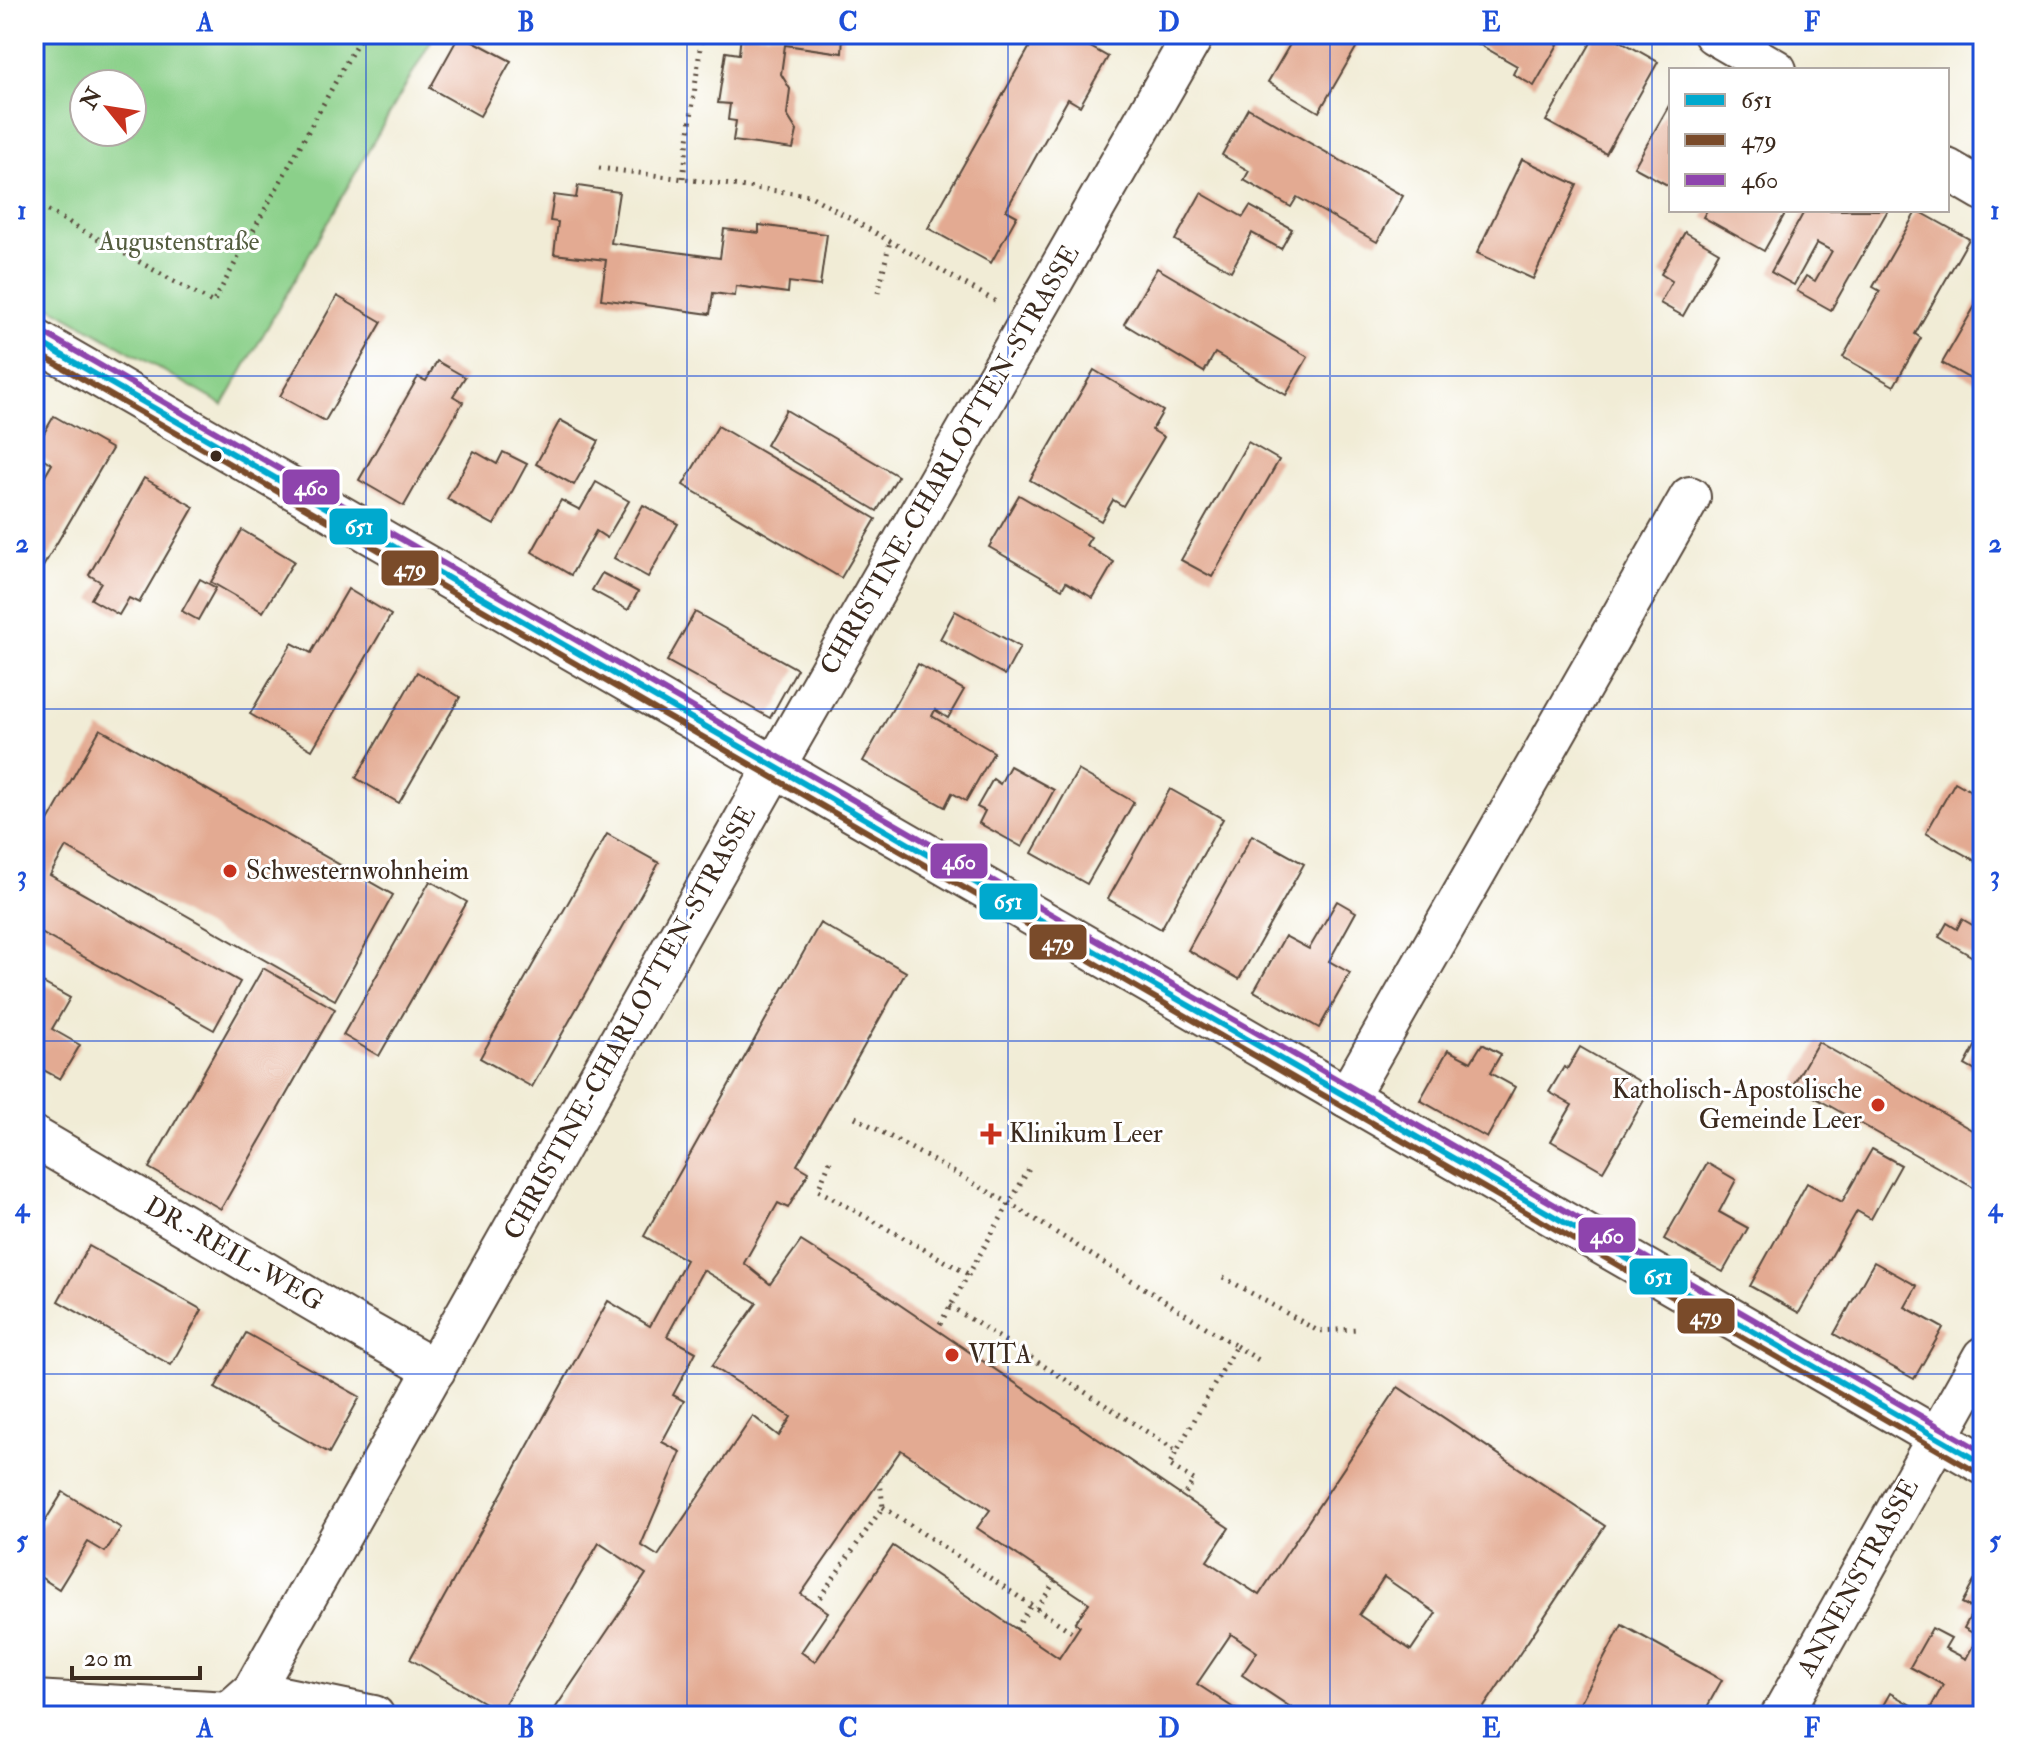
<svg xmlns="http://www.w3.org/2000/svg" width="2017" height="1750" viewBox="0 0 2017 1750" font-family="'IM FELL Double Pica',serif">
  <rect width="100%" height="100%" fill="#fff"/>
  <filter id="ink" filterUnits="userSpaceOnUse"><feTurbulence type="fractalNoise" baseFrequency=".0125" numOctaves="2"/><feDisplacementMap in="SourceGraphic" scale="16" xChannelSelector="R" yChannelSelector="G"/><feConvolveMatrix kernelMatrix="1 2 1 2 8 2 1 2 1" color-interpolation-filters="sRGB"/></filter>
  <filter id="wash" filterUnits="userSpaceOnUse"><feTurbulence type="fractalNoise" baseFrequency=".006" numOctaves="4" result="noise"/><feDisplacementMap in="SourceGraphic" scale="32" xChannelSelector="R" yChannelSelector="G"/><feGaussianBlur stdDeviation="1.8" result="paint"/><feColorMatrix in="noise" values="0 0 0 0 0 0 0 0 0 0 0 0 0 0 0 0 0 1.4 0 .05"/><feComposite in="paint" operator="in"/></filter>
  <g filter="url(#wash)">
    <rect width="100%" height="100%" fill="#f1ecd6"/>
    <!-- green -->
    <path fill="#8bd08a" stroke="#637d54" stroke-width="2" fill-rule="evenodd" d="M34,34H435L223,405L34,297ZM84,84H132V132H84Z"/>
    <g id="blocks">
      <!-- building -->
      <g fill="#e3aa92" fill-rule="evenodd">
        <polygon points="460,34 511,61 480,116 430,88"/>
        <polygon points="741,34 843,34 842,53 785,45 781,74 790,89 787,115 797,131 793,149 733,141 736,121 728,120 730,104 718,103 726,52 739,54"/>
        <polygon points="1037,34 1067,34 1108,57 1080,106 1068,99 1006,210 1017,216 991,263 928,228"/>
        <polygon points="1296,34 1309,41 1313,34 1364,34 1319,112 1268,82"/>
        <polygon points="1461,34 1564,34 1534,86 1513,74 1517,66"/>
        <polygon points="1596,34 1608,34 1658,62 1606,154 1546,121"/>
        <polygon points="1671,102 1671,187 1634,167"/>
        <polygon points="1248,108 1403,196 1377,242 1297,197 1291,207 1244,180 1249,171 1222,155"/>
        <polygon points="1522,159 1577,185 1533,279 1477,253"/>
        <polygon points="578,186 619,192 611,243 720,258 724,229 759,233 759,225 827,234 820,286 789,282 788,293 736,286 735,296 713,293 710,314 601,299 606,260 554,254 558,222 550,221 554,195 576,198"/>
        <polygon points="1201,193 1243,217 1250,206 1292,229 1281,249 1252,233 1231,271 1175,240"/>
        <polygon points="1707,210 1787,210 1764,251 1703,217"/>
        <polygon points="1805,210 1888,210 1831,310 1797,291 1806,276 1815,281 1832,251 1817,243 1794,285 1771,272"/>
        <polygon points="1917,210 1969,239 1915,334 1921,338 1894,386 1843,357 1880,291 1873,287"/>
        <polygon points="1685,232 1719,252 1683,316 1660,303 1672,281 1661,274"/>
        <polygon points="1157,268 1308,357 1286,395 1215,353 1204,372 1124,324"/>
        <polygon points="1983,292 1983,386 1942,363"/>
        <polygon points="337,296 382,322 325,421 280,396"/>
        <polygon points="437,361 465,377 453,396 463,402 404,506 359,480 418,377 426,381"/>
        <polygon points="1094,370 1163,411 1152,430 1164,437 1123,506 1113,500 1101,521 1030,480"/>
        <polygon points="786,410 898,476 877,511 766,445"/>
        <polygon points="54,416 112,449 34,582 34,495 52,464 34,453 34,450"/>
        <polygon points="560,420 599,441 574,485 536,464"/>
        <polygon points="718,426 876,519 841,578 683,485"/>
        <polygon points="1248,442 1279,460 1212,577 1181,560"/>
        <polygon points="474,451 497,464 503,452 527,464 494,525 447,499"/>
        <polygon points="144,478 194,507 139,603 129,598 119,615 91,599 101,582 89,575"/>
        <polygon points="596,482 629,501 607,538 596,531 571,575 532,552 561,500 580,510"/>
        <polygon points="1019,495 1091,537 1086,545 1114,562 1093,598 1066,582 1062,589 989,547"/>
        <polygon points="643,505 678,524 648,577 614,558"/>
        <polygon points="242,530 294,561 263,612 211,582"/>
        <polygon points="602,573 638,592 628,610 592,590"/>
        <polygon points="200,579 216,588 198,620 182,611"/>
        <polygon points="348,589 391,615 312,750 250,714 292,643 311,653"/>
        <polygon points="955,611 1020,647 1005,675 940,639"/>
        <polygon points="695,612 797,669 770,718 667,661"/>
        <polygon points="918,664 964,690 948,718 935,710 932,716 994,752 966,801 952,793 945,807 863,761"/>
        <polygon points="417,672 460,697 399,803 356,778"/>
        <polygon points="100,729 393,895 335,1000 66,847 50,875 240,982 214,1030 34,929 34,830 41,834"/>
        <polygon points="1010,766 1054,790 1022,847 979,823 985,811 977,807 993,779 1000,784"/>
        <polygon points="1078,770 1134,802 1087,884 1032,853"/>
        <polygon points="1955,782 1983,798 1983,865 1926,833"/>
        <polygon points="1170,789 1223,819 1161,929 1108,899"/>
        <polygon points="607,834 659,863 532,1087 480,1058"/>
        <polygon points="1252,835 1304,864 1239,979 1188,950"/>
        <polygon points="430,881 467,902 379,1056 343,1035"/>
        <polygon points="1337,901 1356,912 1329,961 1350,973 1319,1028 1254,991 1285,936 1309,949"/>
        <polygon points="1962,919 1983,931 1983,963 1939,937 1947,923 1957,929"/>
        <path d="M820,923L906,972L797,1165L809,1172L788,1208L778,1203L744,1263L770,1284L801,1241L878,1290L1229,1528L1207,1561L1259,1595L1398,1387L1605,1526L1478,1716H1304L1242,1675L1257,1652L1231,1634L1197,1684L1246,1716H550L646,1574L599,1543L500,1712L410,1659L608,1301L650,1326L686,1260L644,1236ZM703,1270L757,1303L712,1366L791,1417L779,1436L753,1416L658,1556L641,1545L681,1452L662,1442L684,1401L673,1395L696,1352L667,1336ZM901,1450L990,1510L977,1528L1089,1603L1075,1623L1080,1626L1059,1658L893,1546L815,1662L801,1652L828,1612L801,1594ZM1384,1577L1436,1613L1411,1650L1359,1615Z"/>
        <polygon points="263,968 335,1009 221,1209 149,1168"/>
        <polygon points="34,978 70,998 52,1029 80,1045 60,1079 34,1065"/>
        <polygon points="1979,1039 1983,1041 1983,1075 1965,1065"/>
        <polygon points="1818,1042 1977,1133 1983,1122 1983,1172 1974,1188 1793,1085"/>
        <polygon points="1482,1044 1501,1054 1490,1073 1515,1087 1487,1138 1420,1100 1448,1050 1471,1062"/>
        <polygon points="1580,1047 1651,1088 1603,1171 1551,1141 1572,1105 1549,1092 1564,1067 1567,1069"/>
        <polygon points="1872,1149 1901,1165 1871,1219 1857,1211 1799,1313 1750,1286 1807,1183 1842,1202"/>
        <polygon points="1707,1163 1736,1180 1719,1212 1748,1228 1723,1272 1664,1239"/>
        <polygon points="89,1246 202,1310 171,1365 58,1301"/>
        <polygon points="1874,1262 1917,1286 1905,1307 1943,1328 1914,1379 1834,1334"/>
        <polygon points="246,1333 360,1397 329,1453 215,1388"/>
        <polygon points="63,1492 121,1528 105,1552 88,1542 59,1589 34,1573 34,1539"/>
        <polygon points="1983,1565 1983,1714 1976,1711 1973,1716 1943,1716 1930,1709 1943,1685 1910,1667 1932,1628 1951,1638 1945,1648 1966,1659 1978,1636 1964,1628 1974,1609 1962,1603"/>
        <polygon points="1622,1625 1722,1680 1702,1716 1600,1716 1579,1705"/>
        <polygon points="1890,1693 1930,1716 1877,1716"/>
      </g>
    </g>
  </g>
  <g filter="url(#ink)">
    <use href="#blocks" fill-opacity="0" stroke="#56473a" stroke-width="2"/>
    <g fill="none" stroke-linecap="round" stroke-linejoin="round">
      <defs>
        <g id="minor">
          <polyline points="1714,34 1776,70"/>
          <polyline points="1947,169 1983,190"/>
          <polyline points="34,339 1983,1464"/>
          <polyline points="1347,1097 1690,497"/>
          <polyline points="34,1137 357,1326 435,1370"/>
          <polyline points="253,1691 374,1716"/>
          <polyline points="34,1701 229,1712 253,1691 775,766 1194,34"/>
          <polyline points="1781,1716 1983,1357"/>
        </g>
      </defs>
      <!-- minor casing -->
      <use href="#minor" stroke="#56473a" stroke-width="44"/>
      <!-- path -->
      <g stroke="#56473a" stroke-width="5" stroke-dasharray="2 6" stroke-linecap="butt">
        <polyline points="34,50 43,34"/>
        <polyline points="599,168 809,195 995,301"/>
        <polyline points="683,178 702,34"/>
        <polyline points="34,203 213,303 362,34"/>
        <polyline points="878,293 890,241"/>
        <polyline points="855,1117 1009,1203 1236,1346 1169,1465 1194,1480 1183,1497"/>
        <polyline points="830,1161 818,1190 968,1274"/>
        <polyline points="1223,1277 1318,1331 1358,1329"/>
        <polyline points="950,1306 1177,1451"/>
        <polyline points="940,1324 1029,1169"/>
        <polyline points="1236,1346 1262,1362"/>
        <polyline points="883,1507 1075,1634"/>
        <polyline points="815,1604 883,1507 880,1481"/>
        <polyline points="1037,1609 1055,1581"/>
        <polyline points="1016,1629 1031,1605"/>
      </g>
      <!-- minor -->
      <use href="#minor" stroke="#fff" stroke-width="40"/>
      <defs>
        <polyline id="bus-1" points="34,339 1983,1464"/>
        <polyline id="bus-2" points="34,351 1978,1473"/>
        <polyline id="bus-3" points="39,330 1983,1452"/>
      </defs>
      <!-- bus-1 casing -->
      <use href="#bus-1" stroke="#fff" stroke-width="12"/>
      <!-- bus-2 casing -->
      <use href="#bus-2" stroke="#fff" stroke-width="12"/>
      <!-- bus-3 casing -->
      <use href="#bus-3" stroke="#fff" stroke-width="12"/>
      <!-- bus-1 -->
      <use href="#bus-1" stroke="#00a9ce" stroke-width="6"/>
      <!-- bus-2 -->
      <use href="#bus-2" stroke="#7a4b2a" stroke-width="6"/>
      <!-- bus-3 -->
      <use href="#bus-3" stroke="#8e44ad" stroke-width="6"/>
    </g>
  </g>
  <!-- grid -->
  <path fill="none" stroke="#1d4ed8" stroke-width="2" stroke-opacity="0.55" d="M366,34V1716M687,34V1716M1008,34V1716M1330,34V1716M1652,34V1716M34,376H1983M34,709H1983M34,1041H1983M34,1374H1983"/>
  <!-- markers -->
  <circle fill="#3b2a1e" stroke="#fff" stroke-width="3" cx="216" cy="456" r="7"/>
  <g fill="#c8321e" stroke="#fff" stroke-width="3">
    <circle cx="230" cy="871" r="8"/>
    <circle cx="1878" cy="1105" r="8"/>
    <path d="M987 1122h8v8h8v8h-8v8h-8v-8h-8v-8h8z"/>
    <circle cx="952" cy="1355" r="8"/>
  </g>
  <g text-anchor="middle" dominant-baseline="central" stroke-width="6" stroke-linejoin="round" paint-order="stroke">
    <!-- park labels -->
    <g font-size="26" fill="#535c3e" stroke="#fff">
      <text x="179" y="242">Augustenstraße</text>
    </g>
    <!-- street labels -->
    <g font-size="26" fill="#3b2a1e" stroke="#fff">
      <text transform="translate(950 460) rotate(-60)">CHRISTINE-CHARLOTTEN-STRASSE</text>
      <text transform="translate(630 1023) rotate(-61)">CHRISTINE-CHARLOTTEN-STRASSE</text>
      <text transform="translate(234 1254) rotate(30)">DR.-REIL-WEG</text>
      <text transform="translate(1858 1578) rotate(-61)">ANNENSTRASSE</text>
    </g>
    <!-- poi labels -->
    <g font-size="26" fill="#3b2a1e" stroke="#fff" text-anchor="start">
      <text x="246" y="871">Schwesternwohnheim</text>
      <text x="1862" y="1090" text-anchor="end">Katholisch-Apostolische<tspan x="1862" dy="30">Gemeinde Leer</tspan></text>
      <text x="1009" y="1134">Klinikum Leer</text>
      <text x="968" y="1355">VITA</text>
    </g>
  </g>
  <g stroke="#fff" stroke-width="3">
    <rect x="281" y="468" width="60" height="38" rx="8" fill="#8e44ad"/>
    <rect x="328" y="507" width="61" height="39" rx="8" fill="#00a9ce"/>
    <rect x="380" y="549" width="60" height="38" rx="8" fill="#7a4b2a"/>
    <rect x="929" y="842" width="60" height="38" rx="8" fill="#8e44ad"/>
    <rect x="978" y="882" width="61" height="39" rx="8" fill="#00a9ce"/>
    <rect x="1028" y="923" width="60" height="38" rx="8" fill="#7a4b2a"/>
    <rect x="1577" y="1216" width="60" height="38" rx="8" fill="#8e44ad"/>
    <rect x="1628" y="1257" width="61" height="39" rx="8" fill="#00a9ce"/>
    <rect x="1676" y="1297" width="60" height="38" rx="8" fill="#7a4b2a"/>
  </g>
  <g font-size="22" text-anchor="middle" font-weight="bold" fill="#fff">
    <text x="311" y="495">460</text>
    <text x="359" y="534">651</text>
    <text x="410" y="576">479</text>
    <text x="959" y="869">460</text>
    <text x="1008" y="909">651</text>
    <text x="1058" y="950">479</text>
    <text x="1607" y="1243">460</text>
    <text x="1658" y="1284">651</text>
    <text x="1706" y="1324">479</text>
  </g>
  <!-- margin -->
  <rect width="2017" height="1750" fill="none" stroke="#fff" stroke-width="88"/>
  <!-- legend -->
  <rect x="1669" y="68" width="280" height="144" fill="#ffffff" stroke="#b1aaa5" stroke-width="2"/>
  <rect x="1685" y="94" width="40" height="12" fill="#00a9ce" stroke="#b1aaa5" stroke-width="2"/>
  <text x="1741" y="108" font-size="24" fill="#3b2a1e">651</text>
  <rect x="1685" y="134" width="40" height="12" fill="#7a4b2a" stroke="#b1aaa5" stroke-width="2"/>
  <text x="1741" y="148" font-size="24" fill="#3b2a1e">479</text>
  <rect x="1685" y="174" width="40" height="12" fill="#8e44ad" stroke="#b1aaa5" stroke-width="2"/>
  <text x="1741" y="188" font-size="24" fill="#3b2a1e">460</text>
  <!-- north arrow -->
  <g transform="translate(108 108) rotate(300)"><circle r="38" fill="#ffffff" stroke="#b1aaa5" stroke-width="2"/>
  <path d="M0-6L14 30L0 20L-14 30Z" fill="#c8321e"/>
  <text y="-12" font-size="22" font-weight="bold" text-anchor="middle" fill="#3b2a1e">N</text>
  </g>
  <!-- scale -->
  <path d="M72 1666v12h128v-12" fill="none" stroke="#3b2a1e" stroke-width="4"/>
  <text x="84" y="1666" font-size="24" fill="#3b2a1e" stroke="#ffffff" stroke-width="6" paint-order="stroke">20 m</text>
  <rect x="44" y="44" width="1929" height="1662" fill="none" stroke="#1d4ed8" stroke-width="3"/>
  <g font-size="26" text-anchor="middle" font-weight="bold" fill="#1d4ed8">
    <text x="205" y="31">A</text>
    <text x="526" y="31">B</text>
    <text x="848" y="31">C</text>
    <text x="1169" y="31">D</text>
    <text x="1491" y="31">E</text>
    <text x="1812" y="31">F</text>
    <text x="22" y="219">1</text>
    <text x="1995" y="219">1</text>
    <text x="22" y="552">2</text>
    <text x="1995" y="552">2</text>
    <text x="22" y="884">3</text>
    <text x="1995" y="884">3</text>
    <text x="22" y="1216">4</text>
    <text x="1995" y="1216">4</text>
    <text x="22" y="1549">5</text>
    <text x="1995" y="1549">5</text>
    <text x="205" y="1737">A</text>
    <text x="526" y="1737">B</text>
    <text x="848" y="1737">C</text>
    <text x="1169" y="1737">D</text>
    <text x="1491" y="1737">E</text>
    <text x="1812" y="1737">F</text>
  </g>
</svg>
